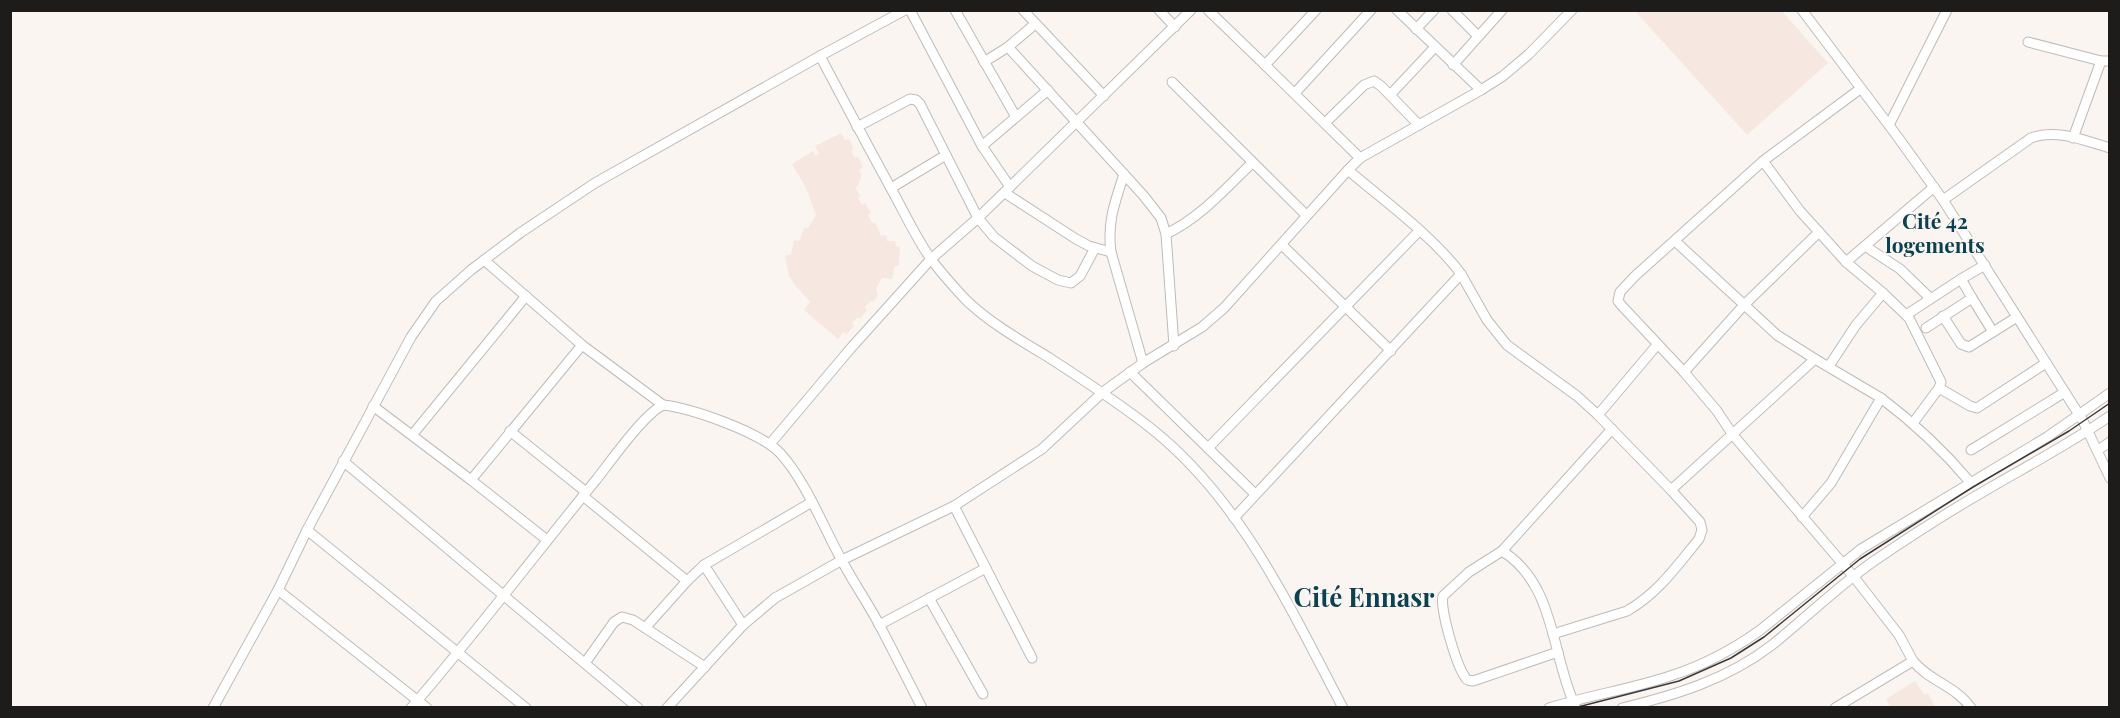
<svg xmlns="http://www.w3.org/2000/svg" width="2120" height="718" viewBox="0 0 2120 718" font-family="'Playfair Display',serif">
  <rect width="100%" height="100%" fill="#fbf5f2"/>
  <!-- built -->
  <g fill="#f6e8e1">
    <polygon points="1635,11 1782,11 1828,63 1747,135"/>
    <polygon points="841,133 845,140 849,139 854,149 851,151 855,158 858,156 863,167 859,171 862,175 856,189 860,196 858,198 862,205 865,203 871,213 868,215 872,223 875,222 881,236 887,235 887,241 895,241 896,246 900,247 899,266 895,266 892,279 882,278 876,288 878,296 873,302 871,301 865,307 867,310 860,319 858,317 852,323 854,326 847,334 843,332 838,339 804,310 810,302 795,285 789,276 785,256 791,254 794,240 799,241 805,227 808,228 816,215 806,188 792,164 813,151 816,156 819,154 815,146"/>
    <polygon points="1915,681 1924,695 1928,693 1935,707 1890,707 1886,699"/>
  </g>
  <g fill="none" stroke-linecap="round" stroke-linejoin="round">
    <defs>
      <g id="minor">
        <polyline points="910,10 982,146 1010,187"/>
        <polyline points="955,10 1016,117"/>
        <polyline points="1023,10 1104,96"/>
        <polyline points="1159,10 1175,27"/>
        <polyline points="1208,10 1265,65"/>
        <polyline points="1316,10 1265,65 1360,158"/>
        <polyline points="1397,10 1481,90"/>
        <polyline points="1452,10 1478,36"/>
        <polyline points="1802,10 1897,136 1943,200 2083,421 2110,478"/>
        <polyline points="1416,29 1434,10"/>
        <polyline points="2028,42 2101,61 2110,61"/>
        <polyline points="1008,47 1143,195 1161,218 1166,234 1174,346"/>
        <path d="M820,56C844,101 868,147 893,192C905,214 916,238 931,259C941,273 954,287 966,300C990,323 1020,340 1048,357C1082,379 1116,401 1148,426C1240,497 1290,608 1343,708"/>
        <polyline points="984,62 1008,47 1035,24"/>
        <polyline points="1453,65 1502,10"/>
        <polyline points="1172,82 1306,215"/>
        <polyline points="1295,93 1371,10"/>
        <polyline points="1390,95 1435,47"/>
        <polyline points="1325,123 1364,85 1374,81 1381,86 1419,125"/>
        <polyline points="1889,125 1947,10"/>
        <polyline points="857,127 910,99 916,100 920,104 978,218 994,237 1032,266 1058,280 1071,283 1080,276 1095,248"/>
        <polyline points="2073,138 2101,61"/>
        <polyline points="982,146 1048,90"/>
        <polyline points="1348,170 1360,158 1481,90 1503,76 1529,54 1572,10"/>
        <path d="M1124,174C1115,202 1107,222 1111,252L1143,363"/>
        <polyline points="891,188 946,155"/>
        <polyline points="1005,193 1076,239 1089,246 1111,252"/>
        <path d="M1943,200L2031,138C2056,128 2085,141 2110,148"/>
        <polyline points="1819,232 1846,262 1883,293 1909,318 1941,382 1939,388 1913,423"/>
        <path d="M1166,234C1200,218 1225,189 1252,163"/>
        <polyline points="1282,245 1391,351"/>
        <polyline points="1865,246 1900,269 1930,298"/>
        <polyline points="484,260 582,345 663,405"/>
        <polyline points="1846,262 1934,187"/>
        <polyline points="1461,274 1487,320 1507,345 1577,396 1598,415"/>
        <polyline points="1972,298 1993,332"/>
        <polyline points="1906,315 1961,279"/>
        <polyline points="1943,316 1961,344 1969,347 2017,317"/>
        <polyline points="1926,328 1972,298 1961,279 1985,265"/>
        <polyline points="1657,345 1598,415 1671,490 1815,359 1777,335 1675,241"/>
        <polyline points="1829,366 1856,325 1883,293"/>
        <polyline points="1130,372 1255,494"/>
        <polyline points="1684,372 1622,306 1618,301 1620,292 1635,276 1763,161"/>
        <polyline points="1939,388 1970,406 1977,408 2046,363"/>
        <path d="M1881,398C1914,423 1943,450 1970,482"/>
        <polyline points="373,406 471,480"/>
        <polyline points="510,431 586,492"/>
        <polyline points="413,434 526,296"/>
        <polyline points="770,444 851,348 931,259 978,218 1191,10"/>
        <polyline points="1208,448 1419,231"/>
        <polyline points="1971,450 2065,392"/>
        <polyline points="2098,450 2110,442"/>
        <polyline points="343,461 638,708"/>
        <polyline points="583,496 687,581"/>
        <polyline points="954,506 1032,658"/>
        <polyline points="1802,517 1831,483 1881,398 1815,359"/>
        <polyline points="307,530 526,708"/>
        <polyline points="547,540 471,480 582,345"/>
        <path d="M1502,551C1556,584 1551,656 1576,708"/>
        <polyline points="278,590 427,708"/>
        <polyline points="929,598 983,694"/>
        <polyline points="743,625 704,565 812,502"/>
        <polyline points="879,625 986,568"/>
        <polyline points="645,628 687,581 704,565"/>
        <path d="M1553,634L1627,611C1658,593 1677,566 1699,539L1702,530L1700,522L1671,490"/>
        <path d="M1558,652L1473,681C1468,680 1467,681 1465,677C1456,664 1440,610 1443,596L1469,572L1502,551L1612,429"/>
        <path d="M1913,661C1929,681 1956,686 1971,708"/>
        <polyline points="585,663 614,622 622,617 633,620 705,667"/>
        <polyline points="213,708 278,590 307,530 411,337 436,301 471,270 520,233 595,183 820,56 905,10"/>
        <path d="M411,708C475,634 534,556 596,480C610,462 644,414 663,405C691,408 760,432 780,453C805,480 823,526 841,559C853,582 868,603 880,626C894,653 908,680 922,708"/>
        <path d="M667,708L743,625L775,598L842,560L954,506L1042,449L1103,392L1143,363L1202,327L1224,308L1348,170C1383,200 1434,237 1461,274L1234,518"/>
        <path d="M1549,708C1590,695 1633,689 1673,675C1704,665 1732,650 1759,631L1861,549L2047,437L2110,393"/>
        <path d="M1622,708C1676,695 1728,679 1772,645C1806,618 1838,586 1874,561C1912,535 1953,509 1993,486C2033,463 2072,442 2110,416"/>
        <polyline points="1835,708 1913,661 1899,635 1854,577 1733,435 1717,411 1684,372 1744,305 1819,232 1800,211 1763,161 1860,89"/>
      </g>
    </defs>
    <!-- minor casing -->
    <use href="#minor" stroke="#c1bbb8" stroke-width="11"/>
    <!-- minor -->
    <use href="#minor" stroke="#fff" stroke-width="9"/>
    <!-- tram -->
    <polyline stroke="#3c3a39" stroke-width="1.5" points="1574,708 1679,681 1731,658 1764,637 1860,559 1973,487 2069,431 2110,403"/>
  </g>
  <g text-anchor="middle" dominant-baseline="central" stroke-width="4.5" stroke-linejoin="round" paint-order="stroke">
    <!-- neighbourhood labels -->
    <g font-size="21" font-weight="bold" fill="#0b4252" stroke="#fbf5f2">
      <text x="1935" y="220">Cité 42<tspan x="1935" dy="24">logements</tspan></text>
    </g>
    <!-- district labels -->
    <g font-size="26" font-weight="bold" fill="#0b4252" stroke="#fbf5f2">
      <text x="1364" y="596">Cité Ennasr</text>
    </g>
  </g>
  <!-- border -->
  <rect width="2120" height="718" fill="none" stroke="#1e1c1b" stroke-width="24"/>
</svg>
